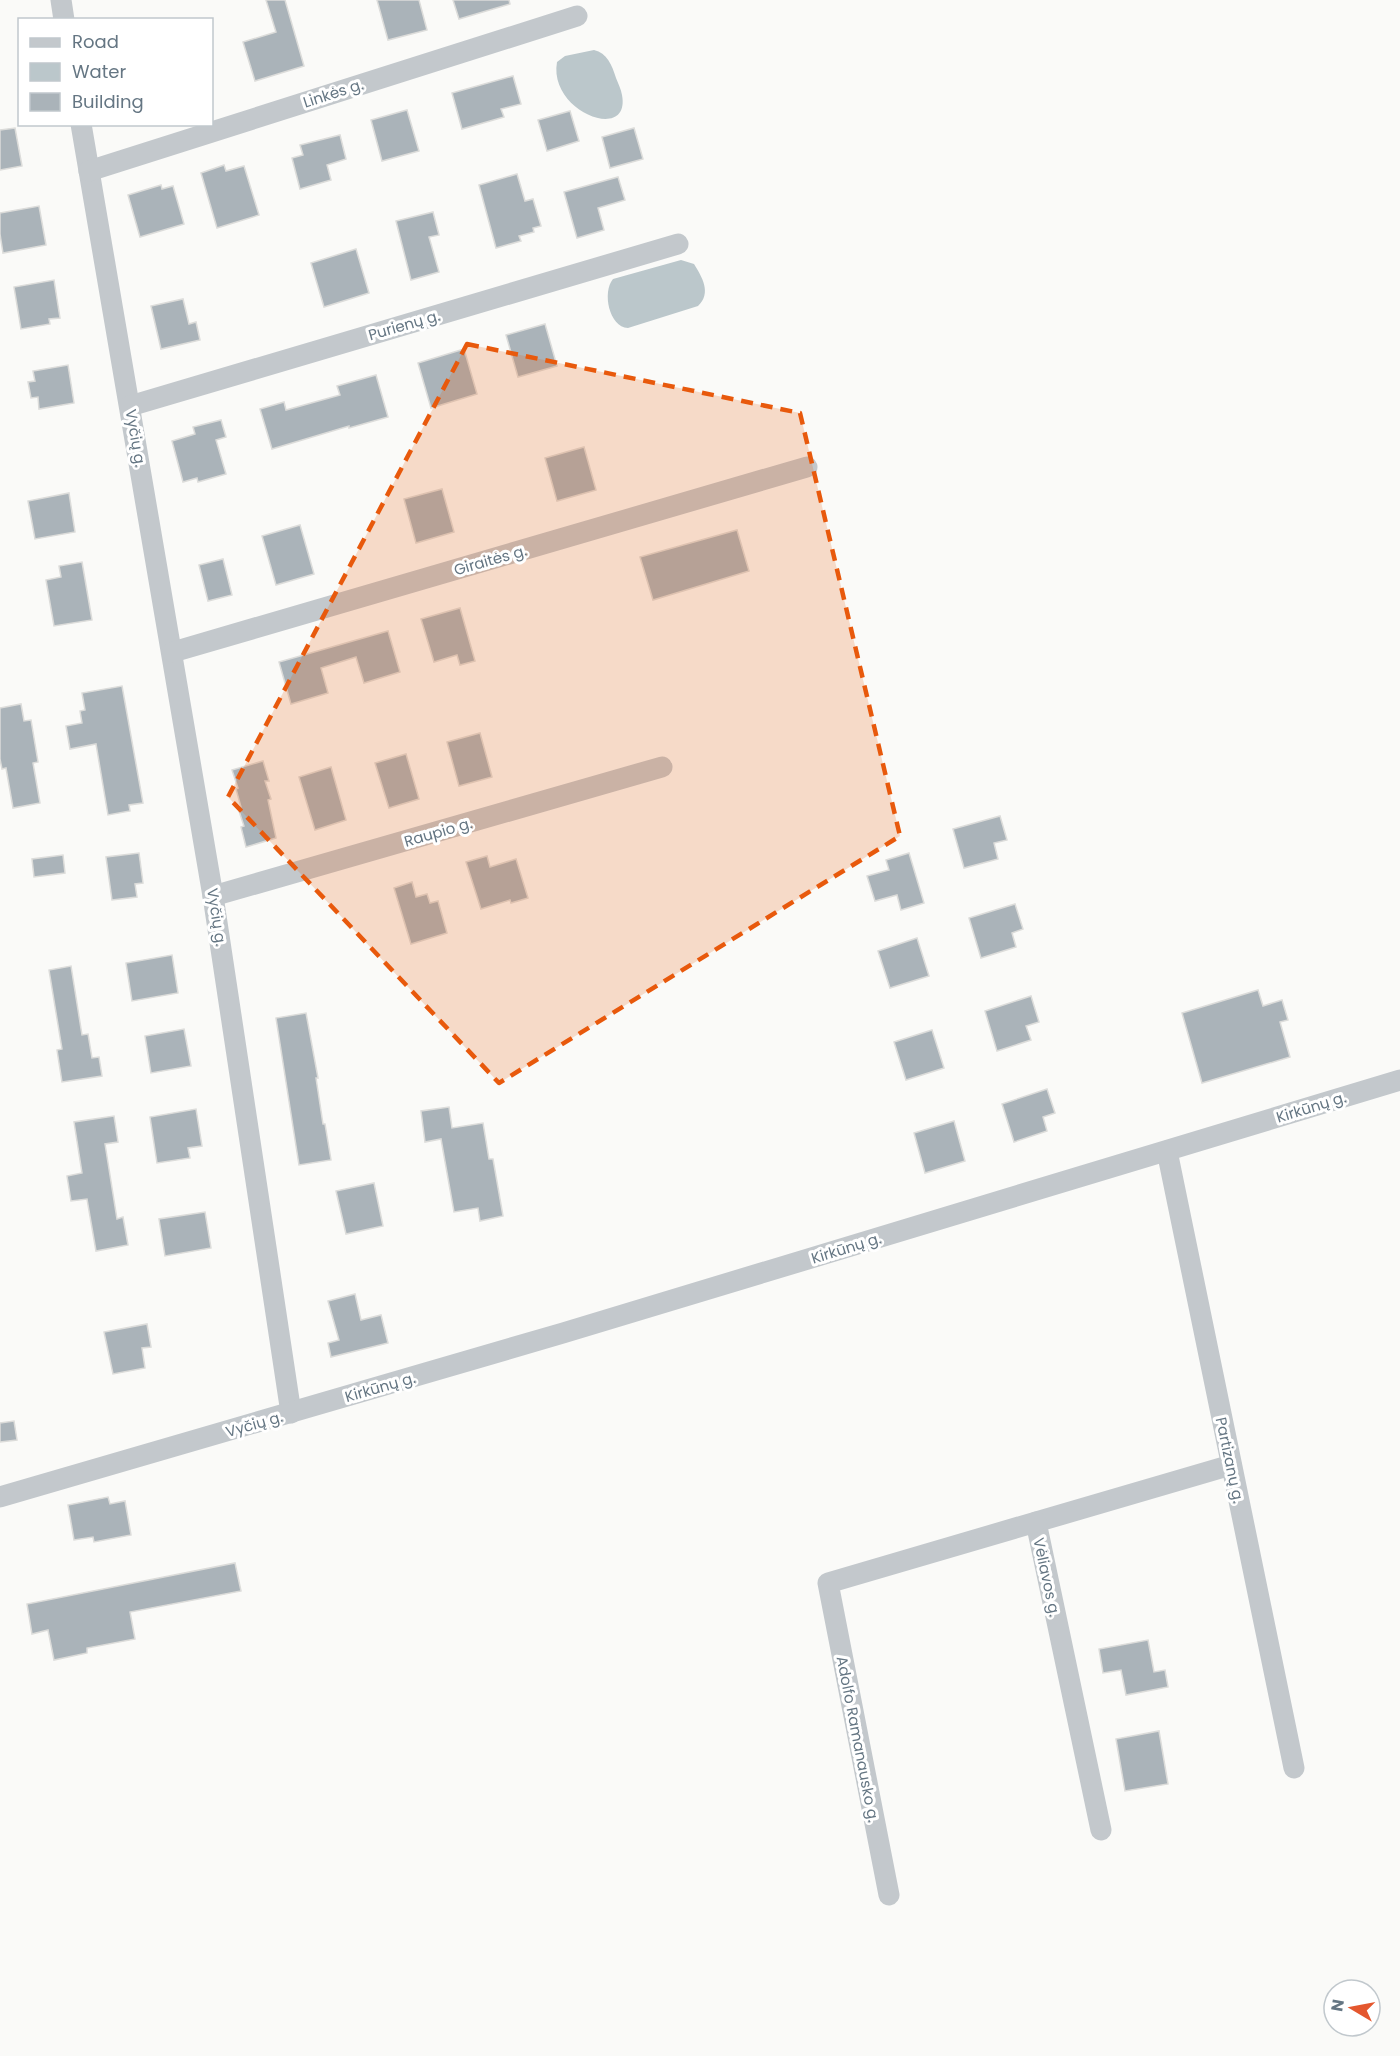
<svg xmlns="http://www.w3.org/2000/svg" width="1400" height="2056" viewBox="0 0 1400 2056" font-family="Poppins,sans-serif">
  <rect width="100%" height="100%" fill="#fafaf8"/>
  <!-- water -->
  <g fill="#bbc7cb">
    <path d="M594,50C607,53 612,65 616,78C618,83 621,89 622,95C631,143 548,112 557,62L565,56Z"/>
    <path d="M681,260L694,264C702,277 712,293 698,306L628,328C609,327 602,292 613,279Z"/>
  </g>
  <!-- building -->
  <g fill="#aab3b9" stroke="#dcdcda" stroke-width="1.5">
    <polygon points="266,0 285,0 304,66 255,81 243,42 276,32"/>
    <polygon points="377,0 419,0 427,30 388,40"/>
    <polygon points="453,0 509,0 510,4 459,19"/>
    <polygon points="513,76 521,104 501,109 504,117 462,129 452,93"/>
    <polygon points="407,110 419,151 382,161 371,120"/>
    <polygon points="570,111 579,141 547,151 538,120"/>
    <polygon points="15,128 22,166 0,170 0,130"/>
    <polygon points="634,128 643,159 610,168 602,137"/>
    <polygon points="340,135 346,159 327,165 331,180 300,189 292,158 303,155 300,145"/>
    <polygon points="224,165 226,171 244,166 259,215 217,228 201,173"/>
    <polygon points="517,174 525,201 533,199 541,226 533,228 534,232 519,236 521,241 496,248 479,185"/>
    <polygon points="618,177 625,200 598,208 604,230 577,238 564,192"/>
    <polygon points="161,185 162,189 173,186 184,224 140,237 128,195"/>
    <polygon points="39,206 46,245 3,253 0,234 0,213"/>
    <polygon points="433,212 439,235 429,237 439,272 411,280 396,221"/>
    <polygon points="356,249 369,293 324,307 311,263"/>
    <polygon points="54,280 60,318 49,319 50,324 21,329 14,287"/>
    <polygon points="183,299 189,324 196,322 200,340 161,349 151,306"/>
    <polygon points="545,324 557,366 518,377 506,335"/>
    <polygon points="464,349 477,394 431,408 418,363"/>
    <polygon points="68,365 74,403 39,409 38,397 31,398 28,382 35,381 33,371"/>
    <polygon points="376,375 388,417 349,428 349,426 272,449 260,409 284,402 286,410 340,395 337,386"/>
    <polygon points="221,420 226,437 216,440 226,474 198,482 197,478 183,482 172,441 195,434 193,427"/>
    <polygon points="584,447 596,490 557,501 545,458"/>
    <polygon points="442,489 454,532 416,543 404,499"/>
    <polygon points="69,493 75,532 35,539 28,501"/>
    <polygon points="300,525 314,574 276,585 262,536"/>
    <polygon points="737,530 749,571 653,600 640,557"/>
    <polygon points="223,559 232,595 208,601 199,565"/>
    <polygon points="82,562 92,620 54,626 46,580 61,577 59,566"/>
    <polygon points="460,608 475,661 460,665 457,655 434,662 421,619"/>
    <polygon points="388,631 400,672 364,683 356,657 321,668 328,693 291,704 279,662"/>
    <polygon points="122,686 143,803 129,805 130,811 108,815 96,744 70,749 66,726 82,723 80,711 85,710 82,693"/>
    <polygon points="21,704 24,721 31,720 38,762 33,763 40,803 13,808 6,768 2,769 0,759 0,708"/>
    <polygon points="480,733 492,777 459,786 447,742"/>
    <polygon points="406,754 419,799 389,808 375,763"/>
    <polygon points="263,761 269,781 265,781 271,799 268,800 276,838 246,847 241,827 244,826 238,808 241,807 236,789 238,788 232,770"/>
    <polygon points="331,767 346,820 315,830 299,777"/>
    <polygon points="1000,816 1007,840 994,843 998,859 964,868 953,829"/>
    <polygon points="139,853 143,883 135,884 137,897 112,900 106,857"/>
    <polygon points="909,853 924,903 901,910 897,895 875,901 867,876 889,870 886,860"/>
    <polygon points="63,855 65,873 34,877 32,859"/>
    <polygon points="487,856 490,867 516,859 528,898 511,903 510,900 481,909 466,862"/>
    <polygon points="412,882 416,897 427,894 430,903 438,901 447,933 411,944 394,888"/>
    <polygon points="1015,904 1023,929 1012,933 1016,947 981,958 969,918"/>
    <polygon points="917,938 929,976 890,988 878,951"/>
    <polygon points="172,955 178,993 132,1001 126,963"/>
    <polygon points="71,966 82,1035 88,1034 92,1058 99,1057 102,1076 62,1082 57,1050 62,1049 49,970"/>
    <polygon points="1258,990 1263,1006 1282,1000 1288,1020 1280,1022 1290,1057 1202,1083 1182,1013"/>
    <polygon points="1031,996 1039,1022 1026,1026 1031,1040 997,1051 985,1011"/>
    <polygon points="306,1013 318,1078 316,1078 323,1124 325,1124 331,1160 299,1165 276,1018"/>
    <polygon points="184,1029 191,1066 151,1073 145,1036"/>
    <polygon points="932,1030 944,1068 906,1080 894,1042"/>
    <polygon points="1047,1089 1055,1113 1043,1117 1047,1131 1014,1142 1002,1104"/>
    <polygon points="449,1107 452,1128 483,1123 489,1159 493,1159 503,1216 480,1221 478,1208 454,1212 441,1139 425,1142 421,1111"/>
    <polygon points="196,1109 202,1146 188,1148 190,1158 157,1163 150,1117"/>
    <polygon points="114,1116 118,1142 105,1144 117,1219 123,1217 128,1245 96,1251 87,1199 71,1201 67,1176 82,1173 74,1122"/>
    <polygon points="954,1121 965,1161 925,1173 914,1133"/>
    <polygon points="374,1183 383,1226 346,1234 336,1191"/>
    <polygon points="205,1212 211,1248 165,1256 159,1219"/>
    <polygon points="355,1294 361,1320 381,1315 388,1343 331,1357 328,1343 339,1340 328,1301"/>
    <polygon points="147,1324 151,1347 142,1348 145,1368 113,1374 104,1332"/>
    <polygon points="14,1421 17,1440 0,1442 0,1423"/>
    <polygon points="108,1497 110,1504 125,1501 131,1535 94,1542 93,1537 74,1540 68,1505"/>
    <polygon points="235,1563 241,1591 130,1612 135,1639 87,1648 87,1653 54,1660 48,1630 32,1634 27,1604"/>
    <polygon points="1148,1640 1154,1672 1165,1670 1168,1687 1126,1695 1121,1670 1103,1673 1099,1649"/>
    <polygon points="1159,1731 1168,1784 1125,1791 1116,1739"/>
  </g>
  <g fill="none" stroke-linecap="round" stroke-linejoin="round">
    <!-- street -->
    <g stroke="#c3c8cc" stroke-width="21">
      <polyline points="61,0 64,20"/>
      <polyline points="81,124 213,896 291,1413"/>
      <polyline points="89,171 577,16"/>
      <polyline points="130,406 678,244"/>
      <polyline points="173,652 807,467"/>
      <polyline points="213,896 662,767"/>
      <polyline points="1167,1151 1294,1768"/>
      <polyline points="0,1497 563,1333 1400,1080"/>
      <polyline points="1101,1830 1036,1522 1231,1465"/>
      <polyline points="889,1895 828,1583 1036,1522"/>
    </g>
  </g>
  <!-- marked area -->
  <path fill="#e8590c" fill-opacity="0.2" stroke="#e8590c" stroke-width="4.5" stroke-dasharray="12 8" stroke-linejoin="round" d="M467,344L800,413L900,836L499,1083L228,797Z"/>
  <g text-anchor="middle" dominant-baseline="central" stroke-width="6" stroke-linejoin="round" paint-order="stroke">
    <!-- street labels -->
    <g font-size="15" fill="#657683" stroke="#fff">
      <text transform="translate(333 93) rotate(-18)">Linkės g.</text>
      <text transform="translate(404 325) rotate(-16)">Purienų g.</text>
      <text transform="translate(136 438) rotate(80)">Vyčių g.</text>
      <text transform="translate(490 560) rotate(-16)">Giraitės g.</text>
      <text transform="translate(438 832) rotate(-16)">Raupio g.</text>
      <text transform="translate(217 917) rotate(81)">Vyčių g.</text>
      <text transform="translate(1311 1107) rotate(-17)">Kirkūnų g.</text>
      <text transform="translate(846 1248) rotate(-17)">Kirkūnų g.</text>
      <text transform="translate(380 1387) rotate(-16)">Kirkūnų g.</text>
      <text transform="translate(254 1424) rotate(-16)">Vyčių g.</text>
      <text transform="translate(1230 1460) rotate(78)">Partizanų g.</text>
      <text transform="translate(1047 1577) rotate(78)">Vėliavos g.</text>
      <text transform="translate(858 1739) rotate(79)">Adolfo Ramanausko g.</text>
    </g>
  </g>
  <!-- legend -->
  <rect x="18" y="18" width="195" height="108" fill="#ffffff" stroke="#c1c8cd" stroke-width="1.5"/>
  <rect x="30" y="38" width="30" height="9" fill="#c3c8cc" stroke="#c1c8cd" stroke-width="1.5"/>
  <text x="72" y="48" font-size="18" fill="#657683">Road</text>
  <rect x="30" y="63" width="30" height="18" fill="#bbc7cb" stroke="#c1c8cd" stroke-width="1.5"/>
  <text x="72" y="78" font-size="18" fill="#657683">Water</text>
  <rect x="30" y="93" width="30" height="18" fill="#aab3b9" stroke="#c1c8cd" stroke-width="1.5"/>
  <text x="72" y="108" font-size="18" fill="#657683">Building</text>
  <!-- north arrow -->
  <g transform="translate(1352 2008) rotate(280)"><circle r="28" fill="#ffffff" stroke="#c1c8cd" stroke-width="1.5"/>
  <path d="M0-4.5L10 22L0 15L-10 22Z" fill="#e4572e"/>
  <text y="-9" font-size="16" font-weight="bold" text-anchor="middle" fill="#657683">N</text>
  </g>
</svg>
